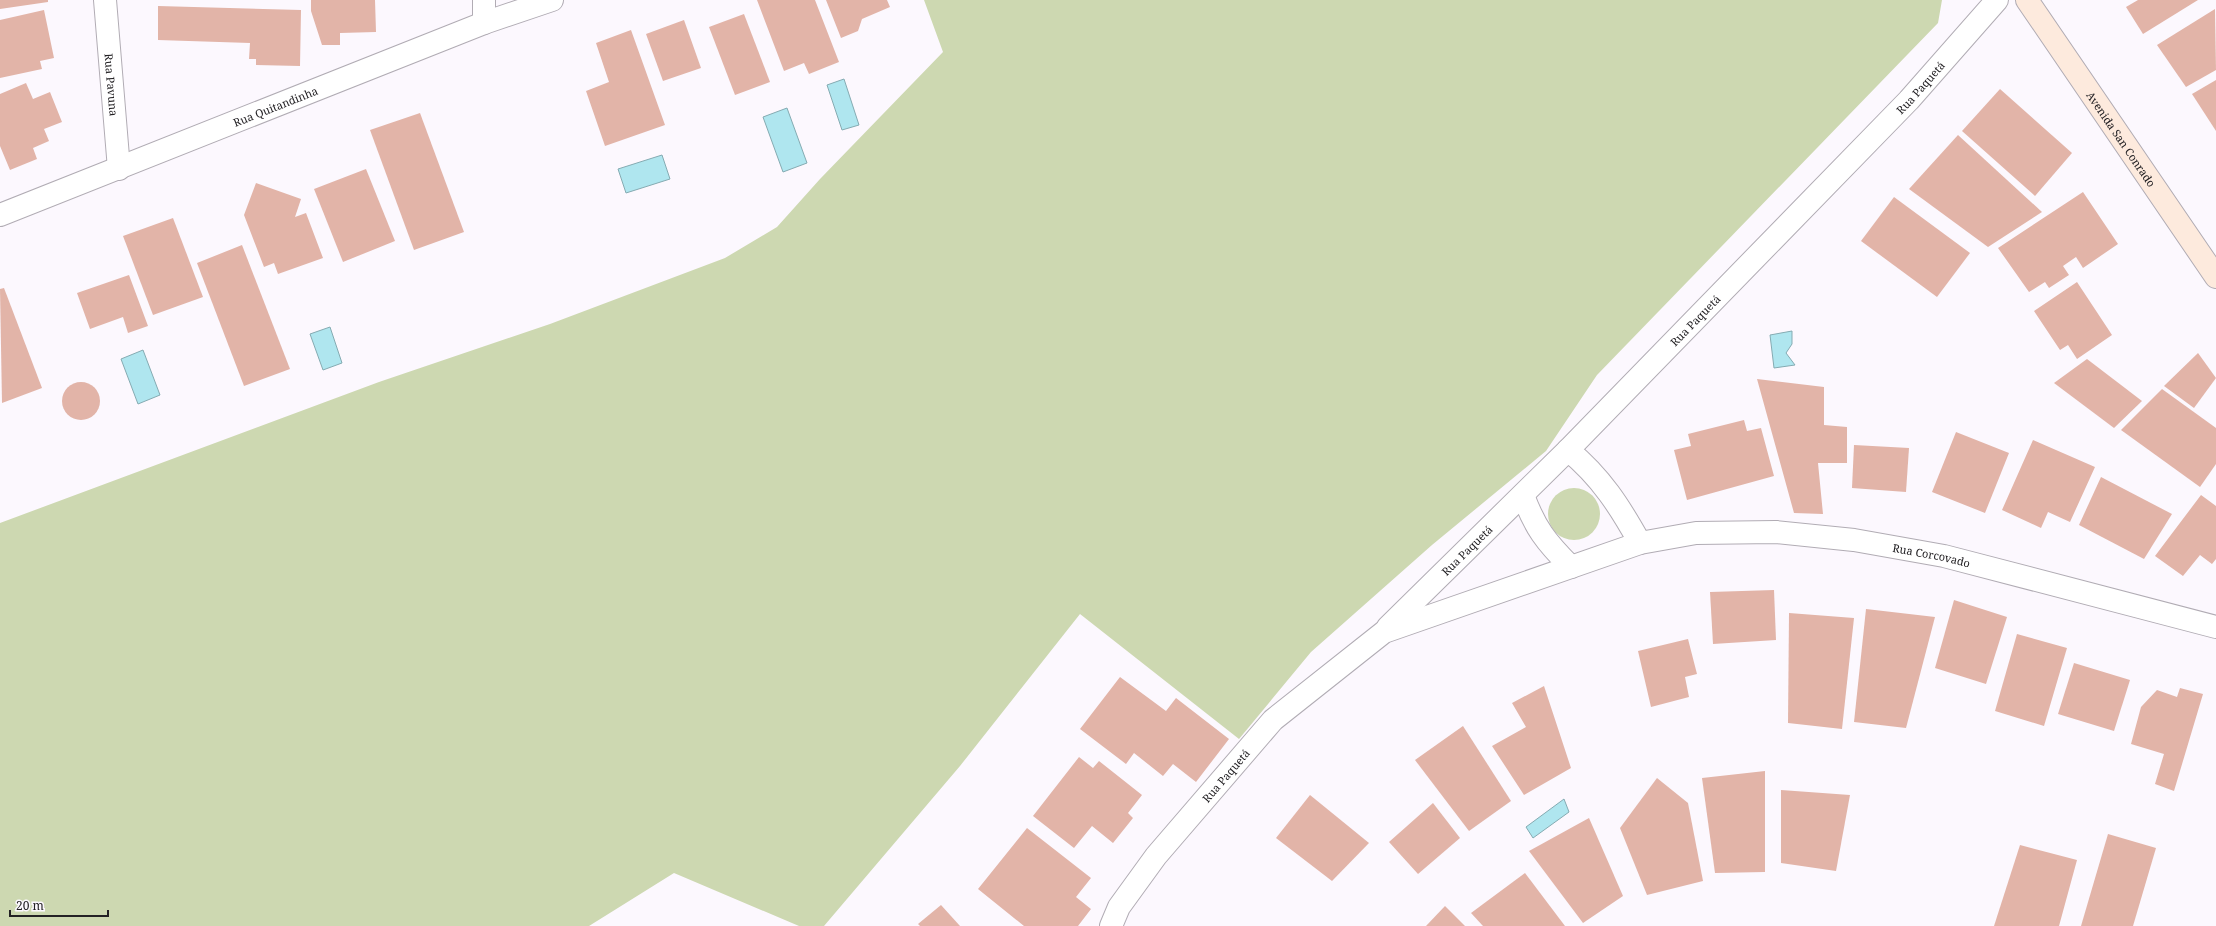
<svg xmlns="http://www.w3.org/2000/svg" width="2216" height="926" viewBox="0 0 2216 926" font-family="'Noto Serif',serif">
  <rect width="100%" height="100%" fill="#fcf8fe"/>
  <!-- green -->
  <g fill="#cdd8b1">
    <polygon points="924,0 1942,0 1938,23 1597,375 1546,451 1432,545 1311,652 1239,739 1080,614 960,766 824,926 799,926 674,873 589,926 0,926 0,523 379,382 550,324 725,258 777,227 820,179 943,52"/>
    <circle cx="1574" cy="514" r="26"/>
  </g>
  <!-- water -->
  <g fill="#afe6ef" stroke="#85abb2">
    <polygon points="844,79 859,125 842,130 827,85"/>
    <polygon points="787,108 807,163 783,172 763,117"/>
    <polygon points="662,155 670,179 626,193 618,169"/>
    <polygon points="330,327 342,363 323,370 310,334"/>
    <polygon points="1792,331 1792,344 1786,353 1795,365 1774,368 1770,335"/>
    <polygon points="143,350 160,395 138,404 121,359"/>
    <polygon points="1564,799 1569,812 1533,838 1526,827"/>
  </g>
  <!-- building -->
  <g fill="#e2b4a8">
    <polygon points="0,0 48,0 48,2 0,9"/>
    <polygon points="311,0 375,0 376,32 340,33 340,45 322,45 311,11"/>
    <polygon points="757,0 815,0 839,62 809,74 804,63 784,71"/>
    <polygon points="826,0 887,0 890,7 862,19 858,31 841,38"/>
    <polygon points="2138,0 2198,0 2143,34 2126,7"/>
    <polygon points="158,6 301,10 300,66 256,65 256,59 249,59 250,43 158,40"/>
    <polygon points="2215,9 2216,70 2186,87 2157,45"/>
    <polygon points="44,10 54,58 40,61 42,69 0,78 0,20"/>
    <polygon points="744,14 770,82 735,95 709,27"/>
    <polygon points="684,20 701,68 663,81 646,34"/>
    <polygon points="631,30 665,125 605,146 586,91 609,82 596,43"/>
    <polygon points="2216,80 2216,131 2192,94"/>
    <polygon points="26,83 33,99 50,92 62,122 44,129 49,141 33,148 37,159 10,170 0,146 0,94"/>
    <polygon points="2000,89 2072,153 2035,196 1962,131"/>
    <polygon points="420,113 464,232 414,250 370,130"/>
    <polygon points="1958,135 2042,212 1988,247 1909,189"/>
    <polygon points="366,169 395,241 343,262 314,189"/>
    <polygon points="256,183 301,199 295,217 306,213 323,258 278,274 274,263 264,267 244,215"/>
    <polygon points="2083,192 2118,244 2083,268 2076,257 2063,266 2069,275 2049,288 2045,282 2029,292 1998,248"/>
    <polygon points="1894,197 1970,253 1937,297 1861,241"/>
    <polygon points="173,218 203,297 153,315 123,236"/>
    <polygon points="242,245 290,369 244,386 197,263"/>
    <polygon points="129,275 148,326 128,333 123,317 90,329 77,293"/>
    <polygon points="2077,282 2112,335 2077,359 2068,345 2060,350 2034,311"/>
    <polygon points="4,288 42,388 2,403 0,289"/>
    <polygon points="2198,353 2216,378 2194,408 2164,386"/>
    <polygon points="2087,359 2142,401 2114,428 2054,383"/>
    <polygon points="1757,379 1824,387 1824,425 1847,427 1847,463 1818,463 1823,514 1794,513"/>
    <circle cx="81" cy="401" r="19"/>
    <polygon points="2162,389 2216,428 2216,464 2200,487 2121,430"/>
    <polygon points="1744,420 1747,431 1761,428 1774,476 1687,500 1674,450 1691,446 1688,434"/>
    <polygon points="1956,432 2009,453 1985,513 1932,492"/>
    <polygon points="2033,440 2095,467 2070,522 2048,512 2041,528 2002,510"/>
    <polygon points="1854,445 1909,448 1906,492 1852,488"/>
    <polygon points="2101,477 2172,514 2144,559 2079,525"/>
    <polygon points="2201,495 2216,506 2216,559 2212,564 2200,555 2183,576 2155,556"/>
    <polygon points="1774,590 1776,640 1713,644 1710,592"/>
    <polygon points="1954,600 2007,617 1986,684 1935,668"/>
    <polygon points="1866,609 1935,617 1906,728 1854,722"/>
    <polygon points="1789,613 1854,618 1842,729 1788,723"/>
    <polygon points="2017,634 2067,648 2044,726 1995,711"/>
    <polygon points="1688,639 1697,674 1685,677 1689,697 1651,707 1638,651"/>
    <polygon points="2074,663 2130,680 2114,731 2058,714"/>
    <polygon points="1120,677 1166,711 1176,698 1229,739 1196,782 1173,764 1163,776 1134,753 1126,764 1080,729"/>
    <polygon points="1544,686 1571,768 1524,795 1492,746 1526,727 1512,703"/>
    <polygon points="2180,688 2203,694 2174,791 2155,784 2164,754 2131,744 2141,707 2157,690 2177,697"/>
    <polygon points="1463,726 1511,801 1469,831 1415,760"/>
    <polygon points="1079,757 1093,768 1099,761 1142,795 1128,813 1133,818 1113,843 1092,826 1074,848 1033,816"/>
    <polygon points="1765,771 1765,872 1715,873 1702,778"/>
    <polygon points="1657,778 1688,803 1703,881 1647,895 1620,828"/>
    <polygon points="1781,790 1850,795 1836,871 1781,863"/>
    <polygon points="1310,795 1369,843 1332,881 1276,838"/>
    <polygon points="1433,803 1460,838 1418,874 1389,842"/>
    <polygon points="1589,818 1623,896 1583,923 1529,851"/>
    <polygon points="1027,828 1091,878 1076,897 1091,909 1078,926 1024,926 978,889"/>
    <polygon points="2108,834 2156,848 2133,926 2081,926"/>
    <polygon points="2020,845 2077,860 2059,926 1994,926"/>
    <polygon points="1525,873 1565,926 1483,926 1471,913"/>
    <polygon points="941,905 960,926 920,926 918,924"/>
    <polygon points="1445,906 1465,926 1426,926"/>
  </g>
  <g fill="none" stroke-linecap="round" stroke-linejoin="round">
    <defs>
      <g id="street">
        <path id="s1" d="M105,0L119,169"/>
        <polyline points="484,23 484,0"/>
        <path id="s2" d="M0,215L484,23L552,0"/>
        <path d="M1568,450C1601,477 1620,507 1640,543"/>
        <path d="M1523,495C1535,528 1546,542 1571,567"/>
        <path id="s3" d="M1388,627L1568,450L1909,100L1997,0"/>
        <path id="s4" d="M1111,926L1119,907L1156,856L1273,720L1384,632L1640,543L1696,533L1776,532L1854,540L1944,556L2216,627"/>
      </g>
      <g id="secondary">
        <path id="s5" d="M2027,0L2216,277"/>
      </g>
    </defs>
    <!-- street casing -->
    <use href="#street" stroke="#b1acb4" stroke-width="24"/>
    <!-- secondary casing -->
    <use href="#secondary" stroke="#b1acb4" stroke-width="24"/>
    <!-- street -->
    <use href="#street" stroke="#fff" stroke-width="22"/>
    <!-- secondary -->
    <use href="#secondary" stroke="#fdeadd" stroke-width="22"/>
  </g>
  <g text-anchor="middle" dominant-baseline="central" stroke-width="3.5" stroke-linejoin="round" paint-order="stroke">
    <!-- street labels -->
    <g font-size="11" fill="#232124" stroke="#fcf8fe">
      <text stroke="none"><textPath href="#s1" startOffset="85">Rua Pavuna</textPath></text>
      <text stroke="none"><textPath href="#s3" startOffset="758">Rua Paquetá</textPath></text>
      <text stroke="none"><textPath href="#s2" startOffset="296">Rua Quitandinha</textPath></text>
      <text stroke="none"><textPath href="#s5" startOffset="168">Avenida San Conrado</textPath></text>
      <text stroke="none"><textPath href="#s3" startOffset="434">Rua Paquetá</textPath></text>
      <text stroke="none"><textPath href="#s3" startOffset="110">Rua Paquetá</textPath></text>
      <text stroke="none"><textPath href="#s4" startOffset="970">Rua Corcovado</textPath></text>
      <text stroke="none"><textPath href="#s4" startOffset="190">Rua Paquetá</textPath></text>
    </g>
  </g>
  <!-- scale -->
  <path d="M10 910v6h98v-6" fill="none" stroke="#232124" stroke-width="2"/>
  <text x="16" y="910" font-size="12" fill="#232124" stroke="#fcf8fe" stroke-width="3" paint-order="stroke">20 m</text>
</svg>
